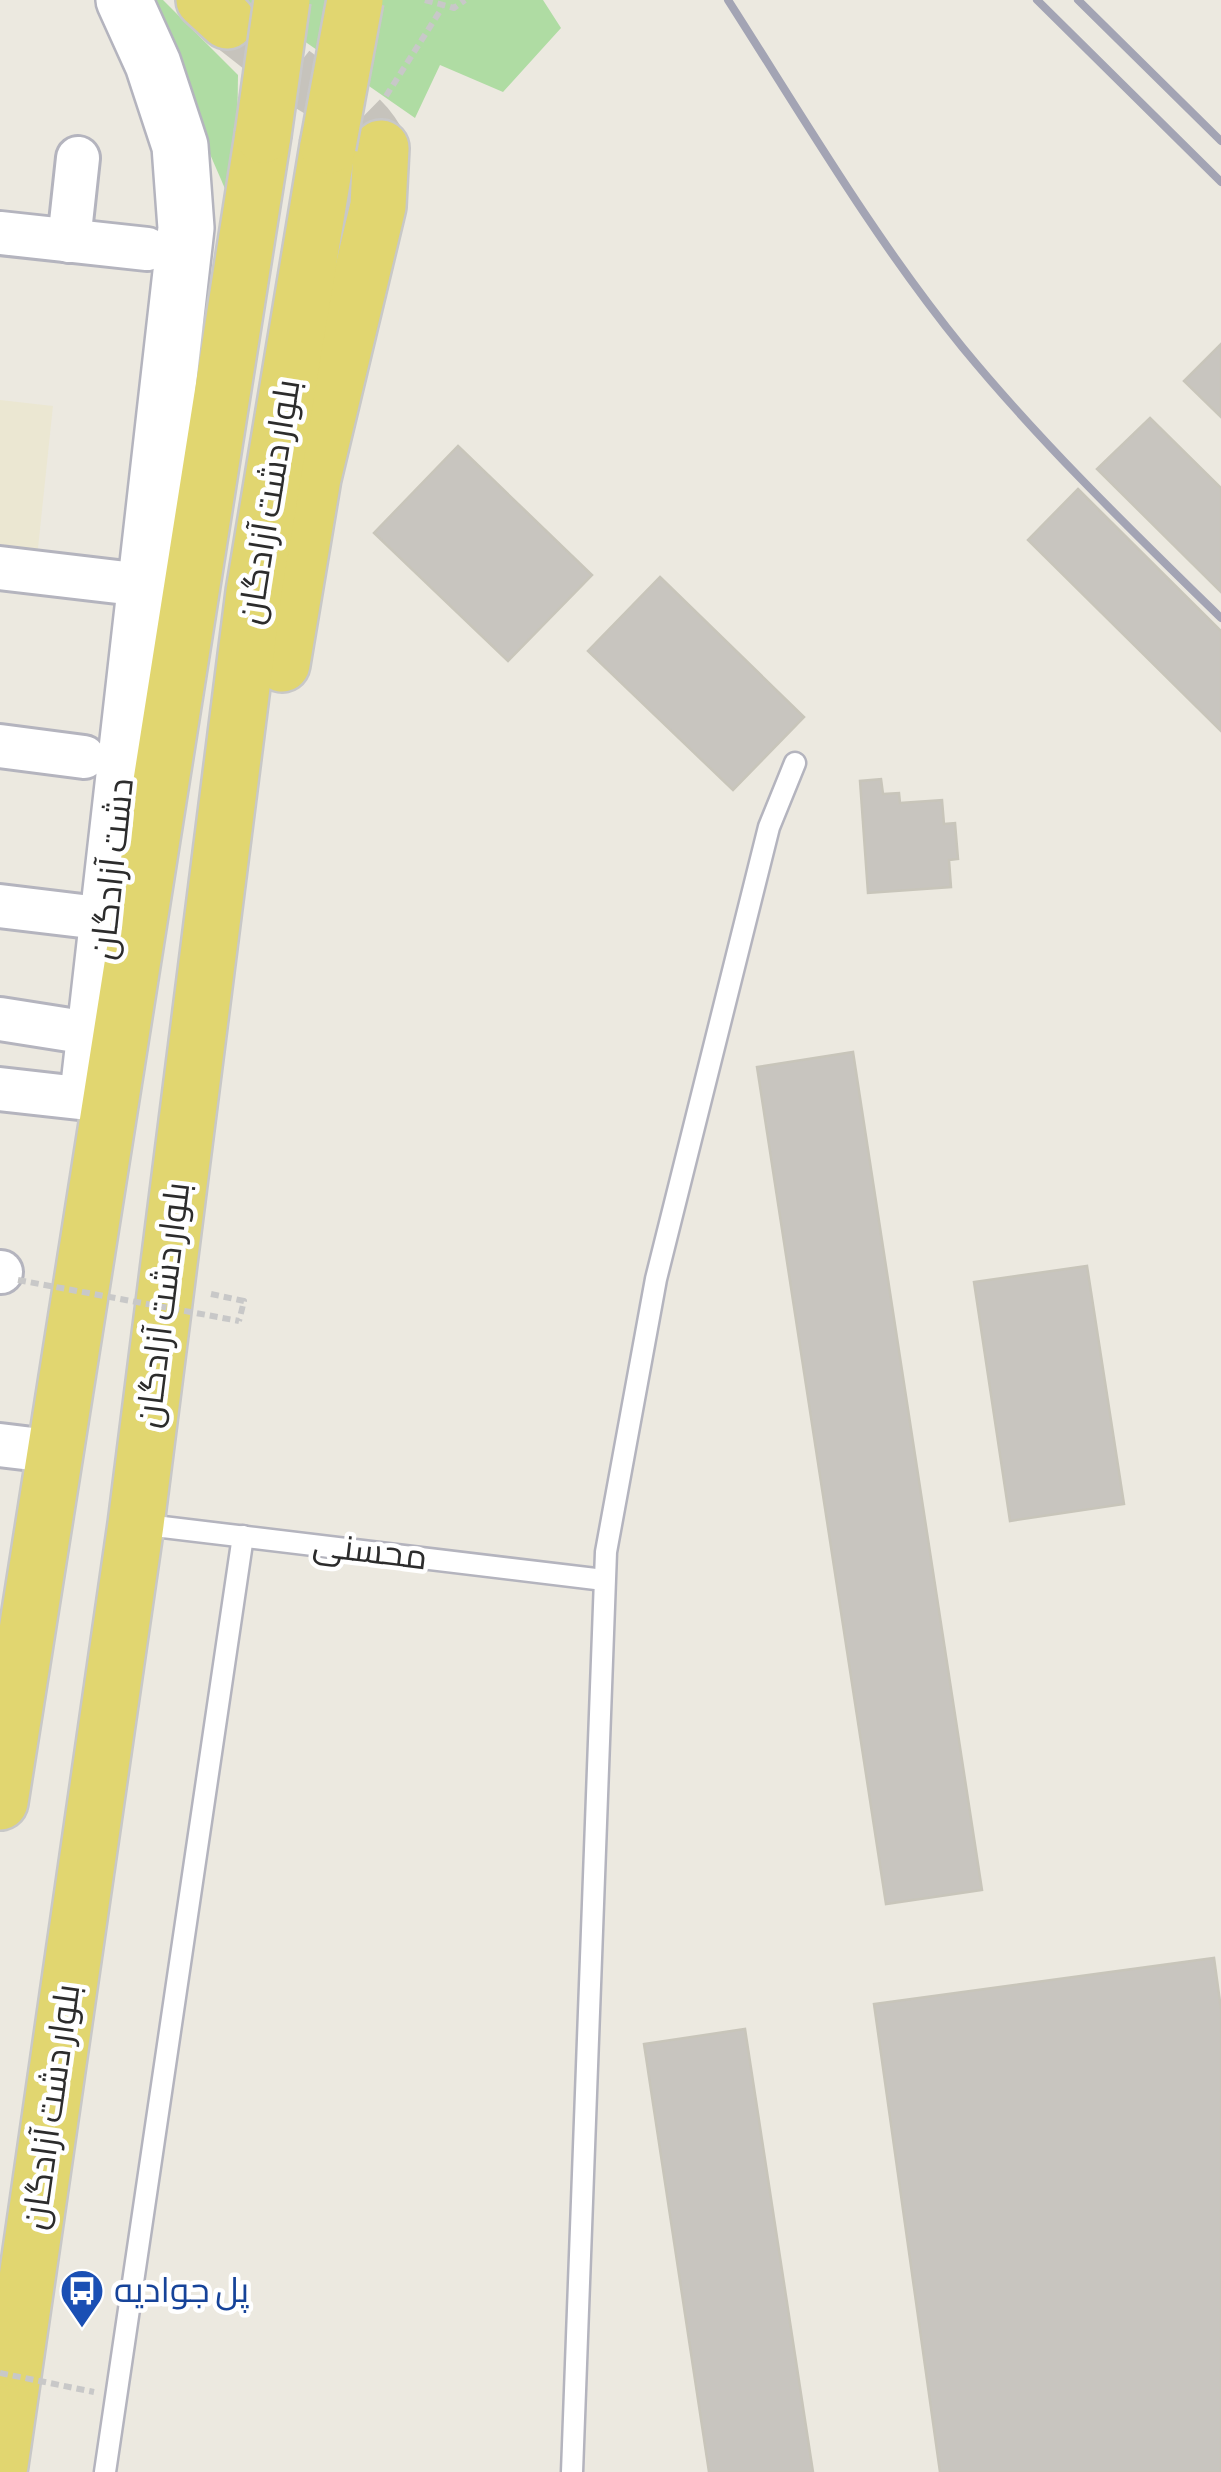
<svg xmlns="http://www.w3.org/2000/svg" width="1221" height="2472" viewBox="0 0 1221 2472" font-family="'Alegreya Sans',Cairo,sans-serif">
  <rect width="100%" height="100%" fill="#ece9e0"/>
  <!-- education -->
  <polygon fill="#ebe7d2" points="0,400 53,406 37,558 0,553"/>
  <!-- green -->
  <g fill="#afdca3">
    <polygon points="143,0 163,0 238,75 236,214"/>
    <polygon points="245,0 543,0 561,28 503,92 440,65 415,118"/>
  </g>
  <!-- building -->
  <g fill="#c8c5bf" stroke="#c8c5ba" stroke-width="2.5">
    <polygon points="1221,344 1221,417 1184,381"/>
    <polygon points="1150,418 1221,488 1221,592 1097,469"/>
    <polygon points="458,446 592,575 508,661 374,533"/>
    <polygon points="1078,489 1221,631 1221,731 1028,540"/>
    <polygon points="660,577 804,717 733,790 588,651"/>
    <polygon points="881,779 883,794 899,793 900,803 942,800 944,824 955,823 958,859 949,860 951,887 868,893 860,781"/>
    <polygon points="853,1052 982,1890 886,1904 757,1067"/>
    <polygon points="1087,1266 1124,1504 1010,1521 974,1282"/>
    <polygon points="1214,1958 1221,2009 1221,2472 940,2472 874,2004"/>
    <polygon points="745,2029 813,2472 709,2472 644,2044"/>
  </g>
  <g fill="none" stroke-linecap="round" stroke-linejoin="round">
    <!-- primary-tunnel -->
    <path stroke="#c6c3bc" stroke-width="55" stroke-dasharray="55 28" stroke-linecap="butt" d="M227,21C251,39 274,58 297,76C331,100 362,108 381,148"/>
    <defs>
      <g id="lane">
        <polyline points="138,1524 604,1580"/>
        <polyline points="105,2472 243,1536"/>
        <polyline points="572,2472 606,1552 656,1279 769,827 795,763"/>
      </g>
      <g id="street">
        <polyline points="0,233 147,249"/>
        <polyline points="69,241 78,158"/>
        <polyline points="0,568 143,585"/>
        <polyline points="0,746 84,757"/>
        <polyline points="0,906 107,919"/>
        <polyline points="0,1019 95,1034"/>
        <polyline points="0,1089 88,1099"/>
        <polyline points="0,1272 1,1272"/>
        <polyline points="0,1445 49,1451"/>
      </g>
      <polyline id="secondary" points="89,1085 186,228 180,146 153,64 124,0"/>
      <g id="primary">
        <polyline points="204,0 227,21"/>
        <polyline points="282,664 313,478 378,206 381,148"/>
        <polyline points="0,1802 263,135"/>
        <polyline points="0,2465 136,1524 254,592 328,146"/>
      </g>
    </defs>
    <!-- lane casing -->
    <use href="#lane" stroke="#b4b4be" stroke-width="25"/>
    <!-- street casing -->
    <use href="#street" stroke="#b4b4be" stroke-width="48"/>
    <!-- secondary casing -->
    <use href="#secondary" stroke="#b4b4be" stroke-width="60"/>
    <!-- primary casing -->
    <use href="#primary" stroke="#c8c8c8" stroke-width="60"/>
    <!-- path -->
    <g stroke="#c8c8c8" stroke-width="6" stroke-dasharray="8 5" stroke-linecap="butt">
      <polyline points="425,0 454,8 465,0"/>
      <polyline points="386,96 442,8"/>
      <polyline points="211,1294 244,1301 239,1321"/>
    </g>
    <!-- lane -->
    <use href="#lane" stroke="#fff" stroke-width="20"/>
    <!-- street -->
    <use href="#street" stroke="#fff" stroke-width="42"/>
    <!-- secondary -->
    <use href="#secondary" stroke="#fff" stroke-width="55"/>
    <!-- primary -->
    <use href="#primary" stroke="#e1d670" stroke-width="55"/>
    <!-- rail -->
    <g stroke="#a3a4b4" stroke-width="8">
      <path d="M728,0C803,117 875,240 963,348C1042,444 1132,531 1221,618"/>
      <polyline points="1037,0 1221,182"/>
      <polyline points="1078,0 1221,141"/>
    </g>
    <defs>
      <g id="primary-bridge">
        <polyline points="263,135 282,0"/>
        <polyline points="328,146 355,0"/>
      </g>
    </defs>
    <!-- primary-bridge casing -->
    <use href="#primary-bridge" stroke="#c8c8c8" stroke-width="60" stroke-linecap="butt"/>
    <!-- path-bridge -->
    <g stroke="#c8c8c8" stroke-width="6" stroke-dasharray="8 5" stroke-linecap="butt">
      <polyline points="18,1280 239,1321"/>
      <polyline points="0,2373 94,2392"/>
    </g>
    <!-- primary-bridge -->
    <use href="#primary-bridge" stroke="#e1d670" stroke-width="55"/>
  </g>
  <!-- icons -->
  <defs>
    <symbol id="bus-pin" viewBox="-11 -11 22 30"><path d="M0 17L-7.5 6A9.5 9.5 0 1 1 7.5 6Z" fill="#1a4fb4" stroke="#fff"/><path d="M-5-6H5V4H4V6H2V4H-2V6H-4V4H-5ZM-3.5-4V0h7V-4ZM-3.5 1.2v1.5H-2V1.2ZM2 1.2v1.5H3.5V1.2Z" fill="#fff"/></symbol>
  </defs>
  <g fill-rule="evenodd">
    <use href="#bus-pin" x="57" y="2266" width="50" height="68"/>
  </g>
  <g text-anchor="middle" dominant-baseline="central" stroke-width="9" stroke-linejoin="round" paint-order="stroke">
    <!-- street labels -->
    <g font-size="35" fill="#2c2c2c" stroke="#fff">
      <text transform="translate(270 502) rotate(-81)">بلوار دشت آزادگان</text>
      <text transform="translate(113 869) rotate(-84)">دشت آزادگان</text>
      <text transform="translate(164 1305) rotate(-83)">بلوار دشت آزادگان</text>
      <text transform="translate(370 1552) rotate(7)">محسنی</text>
      <text transform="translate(52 2107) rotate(-82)">بلوار دشت آزادگان</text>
    </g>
    <!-- transit labels -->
    <g font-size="35" fill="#164399" stroke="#fff" text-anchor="start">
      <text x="114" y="2291">پل جوادیه</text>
    </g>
  </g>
</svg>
